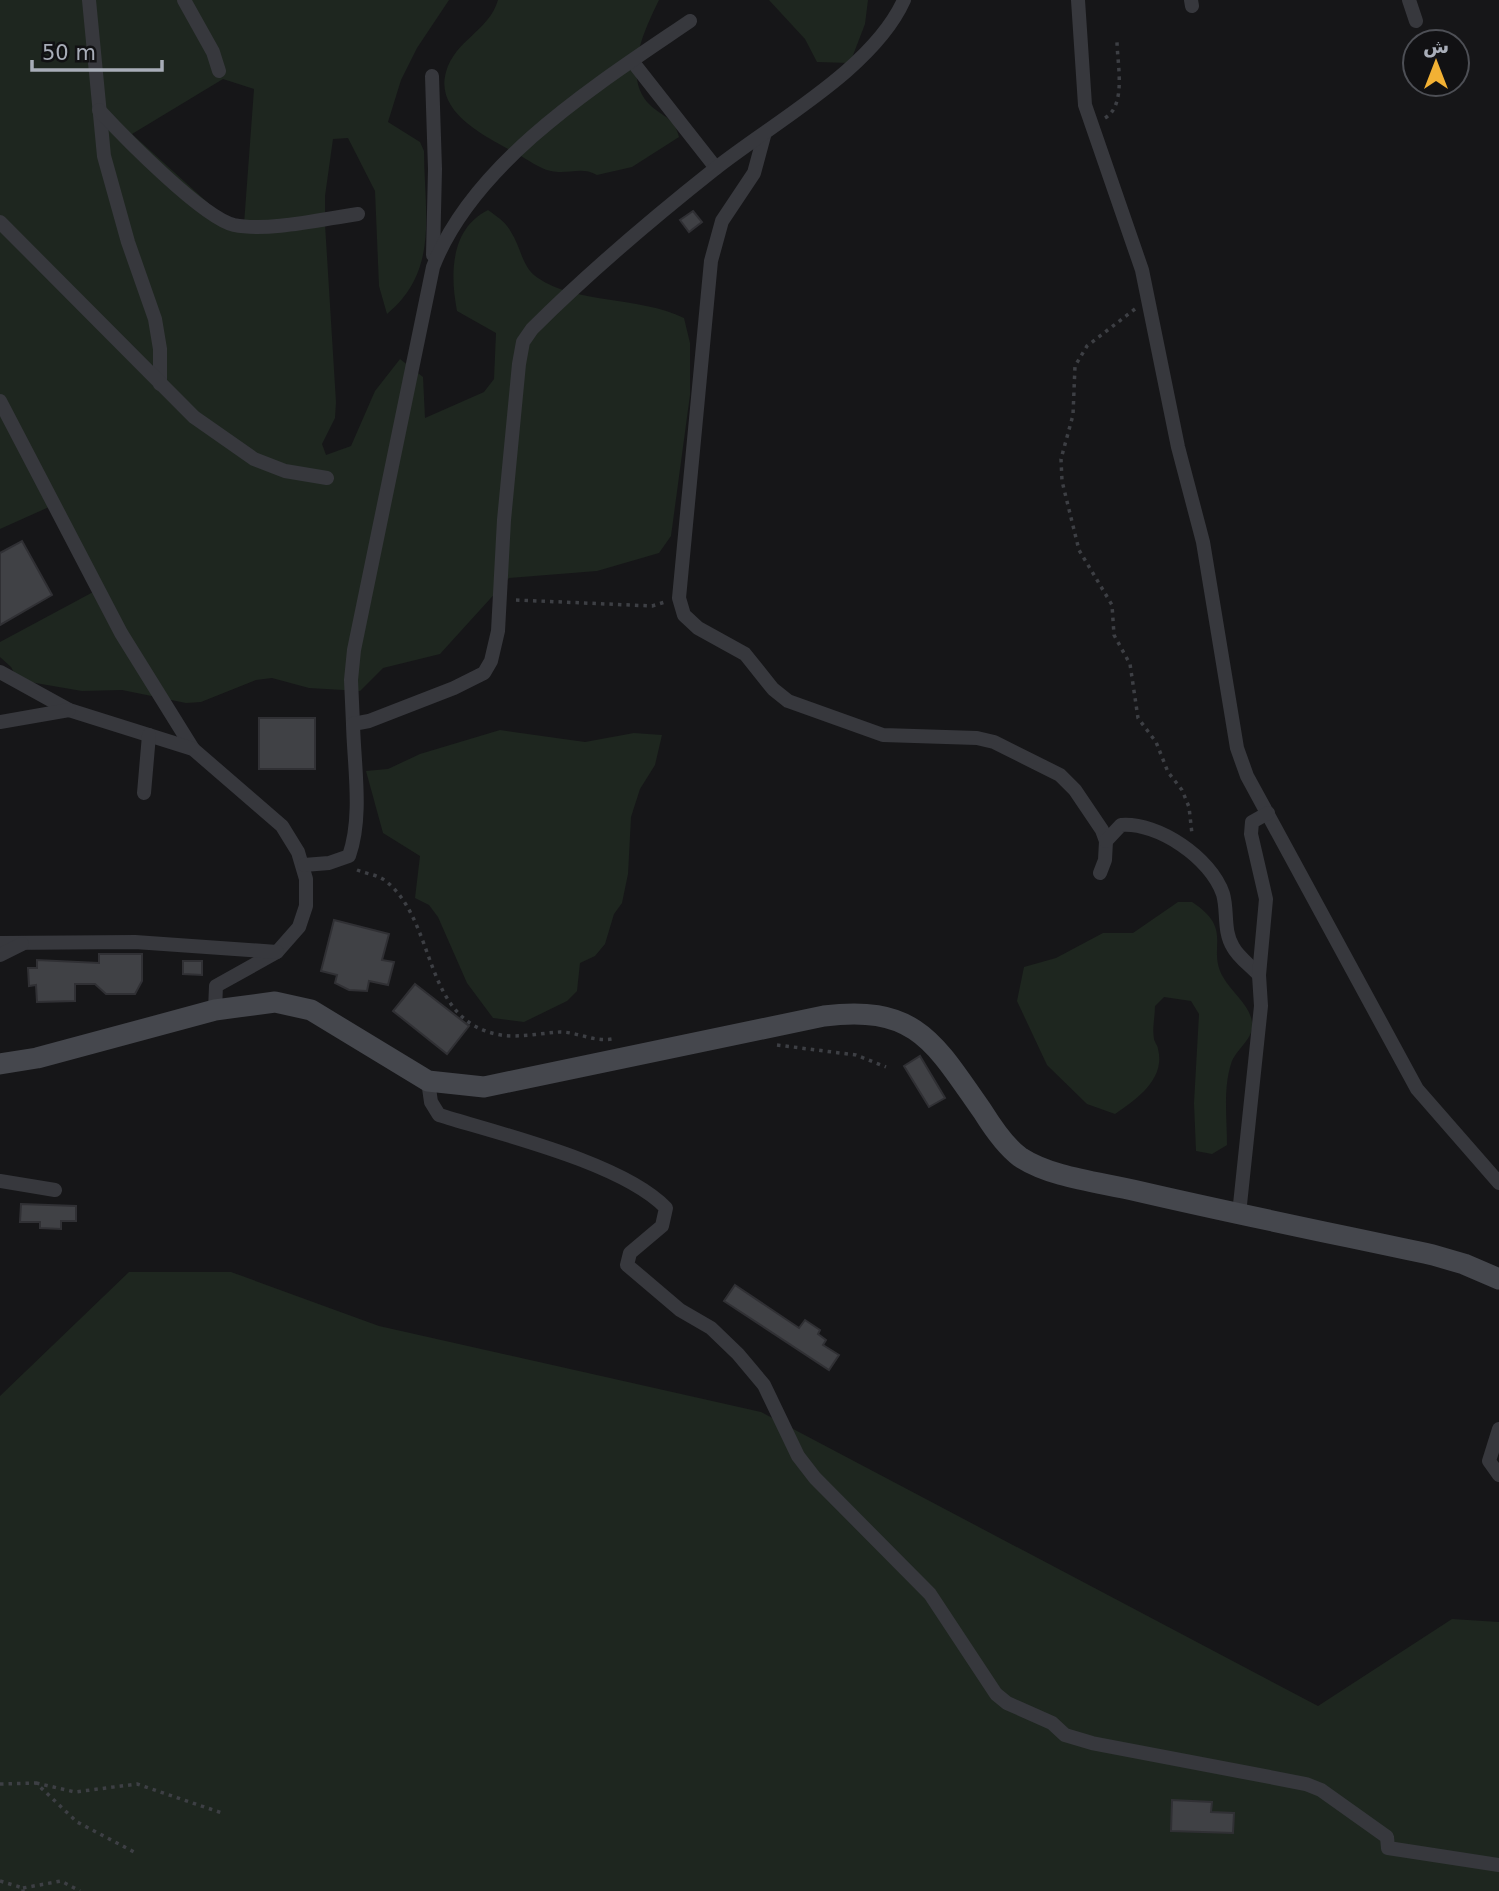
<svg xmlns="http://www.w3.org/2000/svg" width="1499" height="1891" viewBox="0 0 1499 1891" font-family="'DejaVu Sans',Cairo,sans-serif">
  <rect width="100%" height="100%" fill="#161618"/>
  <!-- green -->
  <g fill="#1e261f" fill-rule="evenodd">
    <path d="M0,0H449L417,48L401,80L388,122L420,142L424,151C424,212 440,270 387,314L379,286L375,191L348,138L333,139L325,196V224L336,402L335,418L322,444L326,455L351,446L375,391L400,359L423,377L425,418L484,392L494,379L496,333L457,311C450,275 450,229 488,210C496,216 506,222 511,232C521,247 522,268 538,278C575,304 639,296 684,318L690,343V395L671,536L659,553L597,571L509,578L440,654L383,668L360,691L309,688L272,678L256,680L201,702L186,703L122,690L82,691L18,680L11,667L0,657V642L95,591L49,507L0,529ZM223,79L254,89L244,224L228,221L132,134Z"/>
    <path d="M498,0H659C644,31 621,78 651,106C664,117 675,119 679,137L632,167L597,175C581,166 568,175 551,171C540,169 527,159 517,154C489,138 434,114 446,72C455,40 489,31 498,0Z"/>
    <polygon points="769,0 868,0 865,24 850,63 817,62 805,39"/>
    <polygon points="500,730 585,742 634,733 662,735 655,765 640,789 631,817 628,874 622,903 614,914 605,944 595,956 580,963 577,991 567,1001 524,1022 493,1018 467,983 438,917 429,905 415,898 420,856 383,833 366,771 388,769 420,754"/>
    <path d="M1178,902H1192C1235,930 1206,947 1223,977C1231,992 1250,1005 1252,1022C1255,1039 1236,1048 1231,1064C1223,1089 1227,1119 1227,1145L1212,1154L1196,1151L1194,1103L1199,1014L1191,1001L1164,997L1155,1006C1155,1016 1152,1029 1154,1039C1155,1043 1158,1046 1158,1049C1166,1079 1136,1100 1115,1114L1087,1104L1047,1065L1017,1001L1024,967L1056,958L1103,933H1133Z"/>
    <polygon points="129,1272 231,1272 379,1326 761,1412 1318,1706 1452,1619 1499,1622 1499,1891 0,1891 0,1396"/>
  </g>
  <!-- building -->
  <g fill="#404145" stroke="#303034" stroke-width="2">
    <polygon points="693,211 702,222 689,232 680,220"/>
    <polygon points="22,541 52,595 0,625 0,553"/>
    <rect x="259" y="718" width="56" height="51"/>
    <polygon points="334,920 389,934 382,960 394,962 388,985 369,981 367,991 349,990 335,983 337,975 321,971"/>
    <polygon points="99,954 142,954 142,981 135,994 106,994 95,984 75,984 75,1001 37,1002 36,985 29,986 28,968 37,968 37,960 99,963"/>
    <polygon points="183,961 202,961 202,975 183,974"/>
    <polygon points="415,984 469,1026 447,1054 393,1011"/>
    <polygon points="920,1056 945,1098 929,1107 904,1066"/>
    <polygon points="21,1204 76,1206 76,1221 61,1221 61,1229 40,1228 40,1222 20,1222"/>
    <polygon points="735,1285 799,1328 805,1320 820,1330 818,1334 826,1340 823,1345 839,1355 829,1370 724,1301"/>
    <polygon points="1172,1800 1212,1802 1211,1812 1234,1813 1233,1833 1171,1831"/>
  </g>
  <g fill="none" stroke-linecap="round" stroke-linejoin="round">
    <!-- path -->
    <g stroke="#3d3f44" stroke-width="3.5" stroke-dasharray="3.5 5" stroke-linecap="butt">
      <path d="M1105,118C1127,105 1117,63 1117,41"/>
      <polyline points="1135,309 1087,346 1075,366 1073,415 1061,459 1062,481 1079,550 1112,605 1114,635 1130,664 1138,718 1156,742 1168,772 1182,790 1189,807 1192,834"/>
      <polyline points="516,600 652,606 665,602"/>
      <path d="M357,870C367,874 379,875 387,882C438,925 422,1022 501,1035C519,1038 541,1033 560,1032C578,1032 593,1042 612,1039"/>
      <polyline points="777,1045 856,1055 886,1067"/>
      <polyline points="36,1783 75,1792 137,1784 222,1813"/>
      <polyline points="0,1784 36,1783 77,1822 136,1853"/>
      <polyline points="0,1881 23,1888 23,1891"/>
      <polyline points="23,1888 61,1881 80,1891"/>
    </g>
    <!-- street -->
    <g stroke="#37383d" stroke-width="14">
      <polyline points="89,0 104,156 128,242 155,319 160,349 160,384"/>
      <polyline points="184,0 213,52 219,71"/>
      <polyline points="1078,0 1085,105 1142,270 1178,447 1203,542 1237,748 1247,776 1417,1089 1499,1183"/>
      <polyline points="1191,0 1192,6"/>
      <polyline points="1409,0 1416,21"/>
      <polyline points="632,61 716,168"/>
      <polyline points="432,76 435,169 433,255"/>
      <path d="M99,110C123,136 203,218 234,225C269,232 322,219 358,214"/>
      <polyline points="764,136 754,173 722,221 711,261 679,598 684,615 698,628 745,654 773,689 788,701 883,735 977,738 994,742 1060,775 1075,790 1102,830 1106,841 1105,860 1100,873"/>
      <polyline points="0,222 194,417 254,459 285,471 327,478"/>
      <polyline points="0,401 121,633 193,749"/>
      <polyline points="0,672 69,710 193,749 282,826 298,852 306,879 306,906 299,927 277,952 216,986 215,1010"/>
      <polyline points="0,722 69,710"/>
      <path d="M353,724L351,680L354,650L433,267C474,161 599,83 690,21"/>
      <polyline points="144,793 149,735"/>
      <path d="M1106,841L1121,825C1158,822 1211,858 1223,894C1228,911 1223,931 1233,947C1238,957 1251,966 1259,975"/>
      <path d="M304,865L329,863L349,856C363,816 354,766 353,724L369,721L454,688L484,673L491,661L498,631L504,520L519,364L523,342L532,329C589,272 653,218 716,168C774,122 873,69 904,0"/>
      <polyline points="0,943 135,942 277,952"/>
      <polyline points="0,955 22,944"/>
      <path d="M428,1081L431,1102L439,1115C500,1134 623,1163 666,1208L662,1226L630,1253L627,1265L680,1310L711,1328L738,1354L764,1385L798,1456L815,1478L930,1594L996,1694L1007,1703L1052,1723L1065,1735L1092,1743L1306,1784L1321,1790L1387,1837L1388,1848L1499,1865"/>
      <polyline points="0,1181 55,1190"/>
      <polyline points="1239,1214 1261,1006 1259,975 1266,899 1251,834 1252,822 1268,813"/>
      <polyline points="1499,1429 1489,1461 1499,1475"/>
    </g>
    <!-- secondary -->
    <path stroke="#45474d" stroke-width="21" d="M0,1064L37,1058L215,1010L275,1002L311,1010L428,1081L484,1087L824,1016C917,1004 935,1044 983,1112C993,1128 1005,1146 1020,1157C1052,1178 1100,1182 1137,1191C1236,1214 1335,1234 1433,1255L1464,1264L1499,1279"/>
  </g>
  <!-- north arrow -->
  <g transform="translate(1436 63)"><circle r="33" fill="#111113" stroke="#4d4f55" stroke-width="2"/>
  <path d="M0-5L12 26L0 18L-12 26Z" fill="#f2b134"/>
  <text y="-10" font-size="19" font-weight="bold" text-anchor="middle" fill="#a8adb8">ش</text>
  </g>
  <!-- scale -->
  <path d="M32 60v10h130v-10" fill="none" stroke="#a8adb8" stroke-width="3.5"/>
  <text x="42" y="60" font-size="21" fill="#a8adb8" stroke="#111113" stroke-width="5" paint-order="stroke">50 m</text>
</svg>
